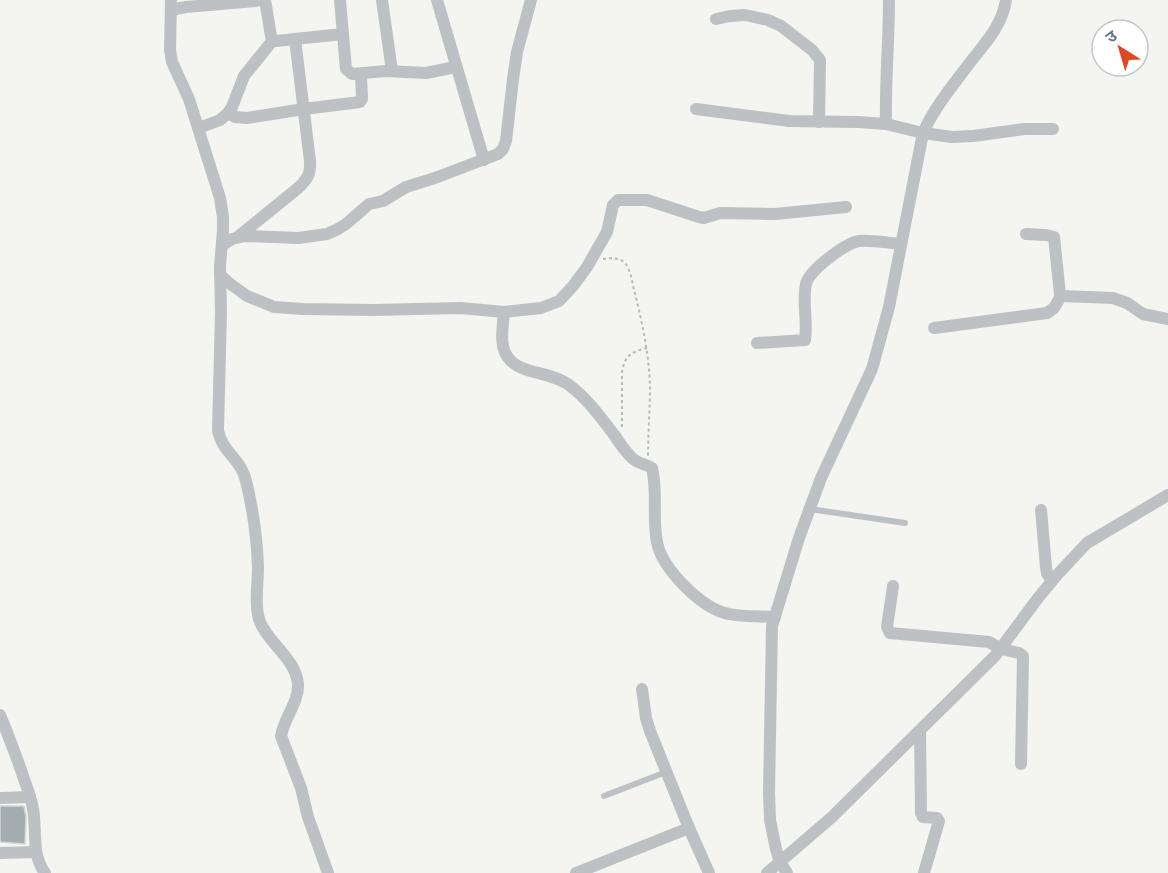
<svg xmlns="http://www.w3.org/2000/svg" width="1168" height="873" viewBox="0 0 1168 873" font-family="'Fira Sans','Noto Sans Devanagari',sans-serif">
  <rect width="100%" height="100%" fill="#f4f4f0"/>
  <!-- building -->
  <polygon fill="#a4adb2" stroke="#d6d6d3" stroke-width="1.5" points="0,806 24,806 26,817 25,844 0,842"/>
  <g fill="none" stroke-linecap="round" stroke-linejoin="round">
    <!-- path -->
    <g stroke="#b7babc" stroke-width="2" stroke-dasharray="3 3" stroke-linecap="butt">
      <path d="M603,259C611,258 619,257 625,263C631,270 632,282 634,290C642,321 649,354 650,386C650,409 648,433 648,456"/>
      <path d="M622,427V372C625,355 631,352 647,348"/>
    </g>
    <!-- lane -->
    <g stroke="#bdc1c4" stroke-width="6">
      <polyline points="810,509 905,523"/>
      <polyline points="604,796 666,772"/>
    </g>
    <!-- street -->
    <g stroke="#bdc1c4" stroke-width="12">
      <path d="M171,0L170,50L172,62L189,99L220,198L223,217V230L220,267L221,312L218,430C221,451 242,460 246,481C253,509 257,539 258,567C258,585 254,606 260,622C269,644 296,659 298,684C299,702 284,718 281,736L301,788L308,817L328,873"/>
      <polyline points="265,0 271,36 273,40 276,41 343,34"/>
      <polyline points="340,0 346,69 352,74 386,71 426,73 455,67"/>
      <polyline points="382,0 392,71"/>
      <polyline points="437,0 484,160"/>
      <polyline points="171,10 186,7 255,1 258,0"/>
      <polyline points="716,19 730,16 745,15 768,20 781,26 812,50 820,60 819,122"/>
      <polyline points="696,109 789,121 858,122 886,124 923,133 952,137 973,136 1024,129 1053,129"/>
      <polyline points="228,113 235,117 247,118 304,109 360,102 362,99 361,74"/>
      <path d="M886,124C885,82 889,42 889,0"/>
      <polyline points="199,128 220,120 228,113 232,107 244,76 273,40"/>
      <polyline points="1026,234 1046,235 1054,237 1060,294 1061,296 1113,298 1127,303 1143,314 1168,319"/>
      <path d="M239,236L297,189C307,180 311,174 310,161L295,39"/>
      <polyline points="222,245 232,239 245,236 298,238 327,234 338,229 346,224 369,204 383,201 406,187 435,178 498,154 503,149 506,141 513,79 517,52 531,0"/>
      <polyline points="220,275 229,283 247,296 274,307 303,309 373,310 461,308 504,312 541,308 559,301 573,286 587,267 607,232 613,205 618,200 647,200 699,217 704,218 720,213 775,214 846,207"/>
      <path d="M504,312C503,327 498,348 510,360C523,374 552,372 569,385C588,399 601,418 615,436C620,444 626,452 632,458C638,464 646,464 652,468C658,492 652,518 657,542C662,569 702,609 729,614C743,617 760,616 775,617"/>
      <polyline points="934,328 1047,313 1054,308 1061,296"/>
      <path d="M757,343L805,340C808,322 802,302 806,284C809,270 846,243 859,241C873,240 888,243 901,244"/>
      <polyline points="1041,510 1046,567 1047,573 1052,581"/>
      <polyline points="893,586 887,627 890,633 989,642 1001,649 1019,653 1023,656 1021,764"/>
      <polyline points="642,689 646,718 650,731 689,828 709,873"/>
      <path d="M0,715C8,734 15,753 22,773C25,783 30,794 32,804C38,827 30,853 45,873"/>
      <polyline points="920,731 921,813 923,817 937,818 939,821 924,873"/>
      <polyline points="0,798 30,797"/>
      <polyline points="0,853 36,852"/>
      <polyline points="576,873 689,828"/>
      <polyline points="767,873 832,817 995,656 1038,598 1057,575 1087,543 1168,495"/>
      <path d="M787,873L780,862L776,849L770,820L769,792L772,626L799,538L821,478L872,369L889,307L923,133C935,106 954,84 972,60C987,41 1002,25 1006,0"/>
    </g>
  </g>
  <!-- north arrow -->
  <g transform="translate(1120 48) rotate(323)"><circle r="28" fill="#ffffff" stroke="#c1c8cd" stroke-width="1.5"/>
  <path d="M0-4.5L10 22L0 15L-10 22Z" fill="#de4827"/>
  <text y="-9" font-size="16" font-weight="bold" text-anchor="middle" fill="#647681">उ</text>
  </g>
</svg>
